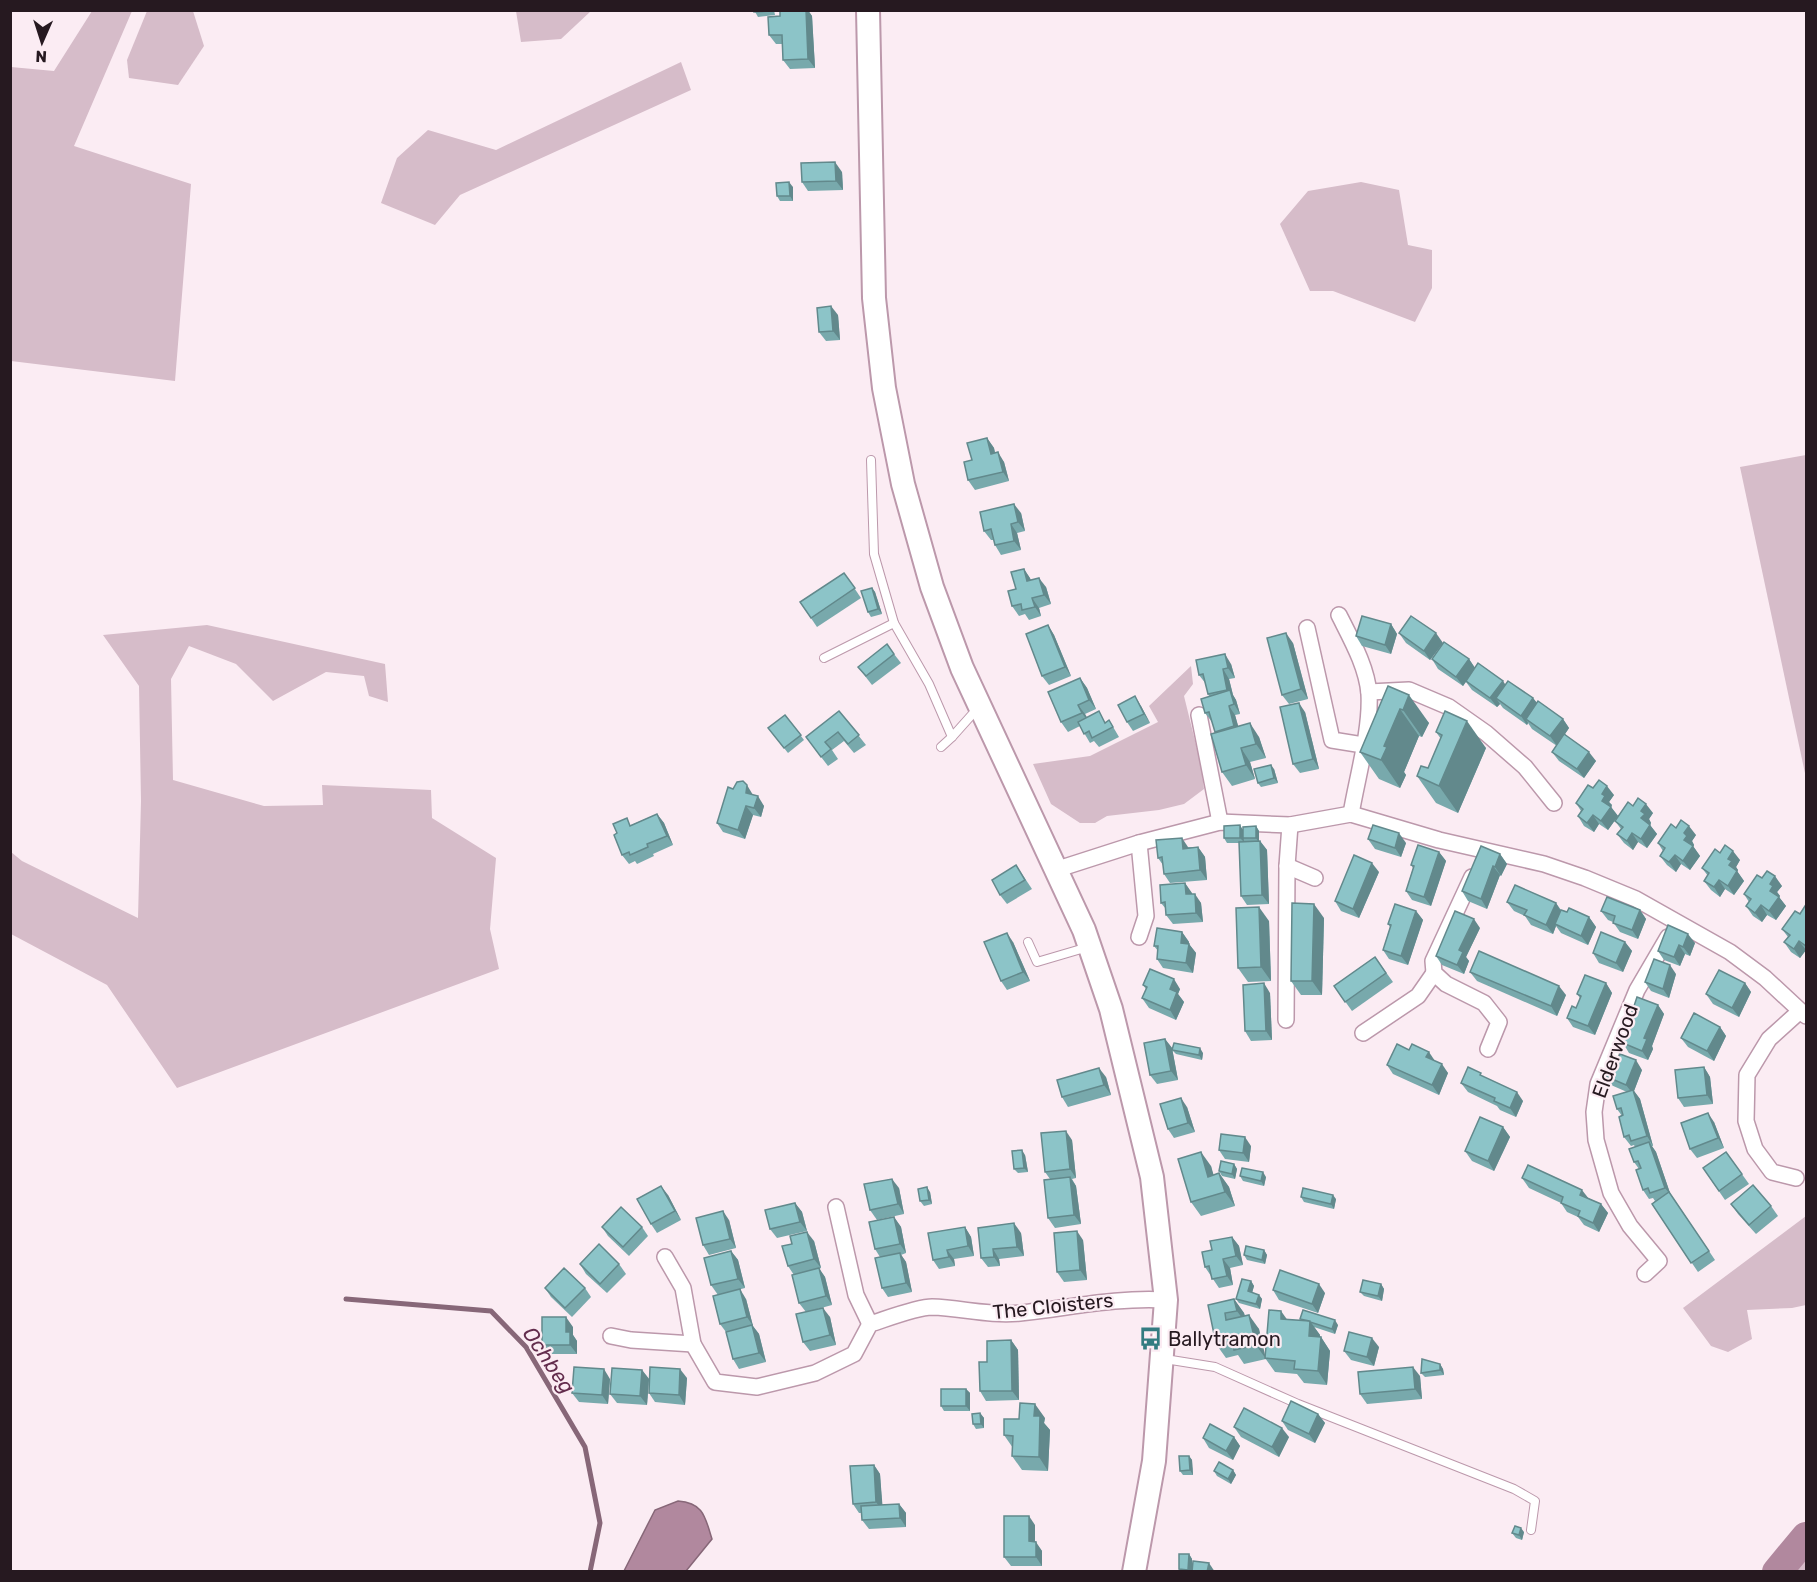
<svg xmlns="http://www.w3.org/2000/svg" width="1817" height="1582" viewBox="0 0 1817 1582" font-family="Rubik,sans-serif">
  <rect width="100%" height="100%" fill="#fbecf3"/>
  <!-- green -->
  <g fill="#d6bcc9">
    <polygon points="92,11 132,11 74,146 191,184 175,381 11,361 11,67 54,71"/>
    <polygon points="147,11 193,11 204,46 178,85 129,78 127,60"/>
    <polygon points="516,11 516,10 591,11 561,39 521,42"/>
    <polygon points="681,62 691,90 460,195 435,225 381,203 397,158 428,130 496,150"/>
    <polygon points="1361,182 1399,190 1408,245 1432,250 1432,288 1415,322 1333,291 1310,291 1280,224 1308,191"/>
    <polygon points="1806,455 1806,778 1740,467"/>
    <polygon points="207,625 385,664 388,702 369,696 364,676 326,672 273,701 236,664 189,646 171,679 173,780 264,806 323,805 322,785 431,790 432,818 496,858 490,929 499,969 177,1088 107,985 11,934 11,852 22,861 138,918 141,801 139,686 103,635"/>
    <polygon points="1191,666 1193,684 1184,696 1201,765 1204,789 1184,804 1159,810 1107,816 1095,823 1080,823 1051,804 1033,764 1090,756 1158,722 1149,706"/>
    <polygon points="1806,1216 1806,1305 1792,1308 1747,1310 1752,1339 1728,1352 1711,1346 1683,1308"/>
    <polygon points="1806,1537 1806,1571 1777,1571"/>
  </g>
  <!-- water -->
  <path fill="#b1889e" stroke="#876778" stroke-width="1.5" d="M678,1501C704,1503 705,1517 712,1539L686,1571H624L655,1510Z"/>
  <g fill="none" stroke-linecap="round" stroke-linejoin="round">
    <!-- stream -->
    <polyline stroke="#876778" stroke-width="5" points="346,1299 491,1311 526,1347 585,1447 600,1523 590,1572"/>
    <!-- river -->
    <polyline stroke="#b1889e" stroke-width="30" points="1777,1572 1806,1537"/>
    <defs>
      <g id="lane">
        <polyline points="871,460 874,554 894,623 929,684 952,737"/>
        <polyline points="824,658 894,623"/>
        <polyline points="941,747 952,737 977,709"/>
        <polyline points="1028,942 1037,962 1088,947"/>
        <polyline points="1165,1359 1215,1367 1298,1404 1514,1489 1535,1501 1531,1530"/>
      </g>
      <g id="street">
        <path d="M1339,615C1351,639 1367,667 1369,694C1371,730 1357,778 1351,814"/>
        <polyline points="1307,628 1332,740 1363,745"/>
        <polyline points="1369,692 1409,690 1449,707 1486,733 1525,767 1554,803"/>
        <polyline points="1199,715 1220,822"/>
        <polyline points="1287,866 1315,878"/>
        <polyline points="1055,870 1139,843 1220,822 1290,825 1351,814 1439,840 1544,864 1585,878 1636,899 1730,952 1765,978 1806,1016"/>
        <polyline points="1472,877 1433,961 1434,973 1446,984 1484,1003 1499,1022 1488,1049"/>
        <polyline points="1139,937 1146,916 1139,843"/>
        <polyline points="1286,1020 1287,866 1290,825"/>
        <polyline points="1363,1033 1418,996 1434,973"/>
        <polyline points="1796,1178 1772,1172 1755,1149 1746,1121 1747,1075 1769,1039 1800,1011"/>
        <polyline points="836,1207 856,1295 870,1324"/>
        <path d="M665,1257L683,1288L693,1344L715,1382L757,1387L815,1373L854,1354L870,1324C886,1319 917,1307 932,1307C962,1308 990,1316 1020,1313C1069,1308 1116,1297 1166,1300"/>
        <polyline points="1645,1274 1659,1261 1630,1226 1611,1193 1596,1140 1594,1112 1598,1084 1637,990 1668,937"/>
        <polyline points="611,1336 631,1340 693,1344"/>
      </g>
      <polyline id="secondary" points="868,10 874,298 884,388 903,484 932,587 962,668 1084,930 1111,1009 1152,1177 1166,1300 1154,1461 1134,1572"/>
    </defs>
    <!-- lane casing -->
    <use href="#lane" stroke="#bc98ab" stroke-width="10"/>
    <!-- street casing -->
    <use href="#street" stroke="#bc98ab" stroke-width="18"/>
    <!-- secondary casing -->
    <use href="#secondary" stroke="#bc98ab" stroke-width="26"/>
    <!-- lane -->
    <use href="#lane" stroke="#fff" stroke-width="8"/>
    <!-- street -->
    <use href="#street" stroke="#fff" stroke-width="15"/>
    <!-- secondary -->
    <use href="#secondary" stroke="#fff" stroke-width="22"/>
  </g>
  <!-- wall -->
  <g fill="#78a9ac">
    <polygon points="754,10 774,10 775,15 758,17"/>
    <polygon points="780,10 812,10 808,11 812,16 815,68 790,69 783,60 783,44 776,44 769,35 780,16"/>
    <polygon points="842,172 843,190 808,191 802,182"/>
    <polygon points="793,187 793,201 780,201 777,196"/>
    <polygon points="838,315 840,340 826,341 819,332"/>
    <polygon points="987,438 994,448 995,453 1004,462 1009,481 975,490 968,480 972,460"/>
    <polygon points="1021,513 1025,531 1017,533 1021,550 1001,555 995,545 994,540 991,540 984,531"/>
    <polygon points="1024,569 1031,580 1046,587 1051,604 1039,608 1041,616 1029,620 1025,614 1019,616 1012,606 1016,589"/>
    <polygon points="844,573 861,598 817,627 800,602"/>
    <polygon points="872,588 875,592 882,614 871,617 868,612"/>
    <polygon points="1391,624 1397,634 1391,654 1362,646 1356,636"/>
    <polygon points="1048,625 1054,635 1071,676 1049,685 1042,676"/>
    <polygon points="1399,633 1443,643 1430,660 1406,643"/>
    <polygon points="1293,643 1308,699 1289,704 1282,695"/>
    <polygon points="894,654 901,663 872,685 858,667"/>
    <polygon points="1432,659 1469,659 1475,668 1506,685 1533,698 1537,703 1563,719 1569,728 1565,734 1596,761 1584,778 1559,761 1552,752 1557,746 1532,729 1528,723 1527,725 1503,708 1500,704 1497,707 1472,690 1466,682 1463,686 1438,669"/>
    <polygon points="1231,664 1235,678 1229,679 1233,695 1236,700 1240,714 1235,715 1238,726 1259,737 1266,758 1250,762 1255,779 1232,786 1222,772 1216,733 1212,722 1205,713 1209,696 1208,694 1206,684 1199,675"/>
    <polygon points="1080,678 1087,688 1096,709 1085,714 1087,717 1106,722 1109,720 1119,737 1099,747 1094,741 1090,743 1080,726 1068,732 1061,722"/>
    <polygon points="1388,686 1429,723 1422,737 1419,736 1404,772 1406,775 1400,788 1379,779 1360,752"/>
    <polygon points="1141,706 1150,723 1133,731 1127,722"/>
    <polygon points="839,711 866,745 854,753 844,741 832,750 838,759 828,766 806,737"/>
    <polygon points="1305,712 1319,769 1300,773 1293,764"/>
    <polygon points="785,715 804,740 788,753 768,728"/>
    <polygon points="1436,732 1486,748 1458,813 1436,803 1417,776 1428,768 1441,739"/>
    <polygon points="1274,769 1278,783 1261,787 1258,783"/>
    <polygon points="1593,788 1614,795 1609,802 1612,805 1611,807 1618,816 1608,830 1599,824 1594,832 1584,826 1578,816 1581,811 1576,803"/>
    <polygon points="753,795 764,806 761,817 753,815 745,839 723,832 717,823"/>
    <polygon points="1633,806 1653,813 1649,819 1651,823 1650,825 1657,834 1647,848 1638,842 1633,850 1624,843 1617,834 1621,829 1615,821"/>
    <polygon points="657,814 664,823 673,845 653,854 654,856 637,864 635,861 629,864 622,855 631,825"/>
    <polygon points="1256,826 1259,831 1259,841 1260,841 1267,850 1269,904 1247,905 1241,896 1239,843 1227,843 1224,838 1243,829"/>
    <polygon points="1676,828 1696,835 1692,841 1694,845 1693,846 1700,856 1690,870 1681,864 1676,872 1667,865 1660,856 1663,851 1658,843"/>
    <polygon points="1368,839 1406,843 1401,857 1375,849"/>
    <polygon points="1188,847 1198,847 1205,857 1207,880 1170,883 1164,874 1163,865 1158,858"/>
    <polygon points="1439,852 1446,861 1431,906 1412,900 1406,891 1413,868 1411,865"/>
    <polygon points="1720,853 1740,860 1736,867 1738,870 1737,871 1744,881 1734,895 1725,889 1720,897 1711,890 1704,881 1708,876 1702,868"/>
    <polygon points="1500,854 1507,864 1501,876 1500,875 1487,909 1468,901 1462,891"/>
    <polygon points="1016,865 1032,889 1007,904 1000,895"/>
    <polygon points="1379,872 1359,918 1341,911 1335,901"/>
    <polygon points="1762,878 1782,886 1777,892 1780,896 1779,897 1786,906 1776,920 1767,915 1762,922 1753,916 1746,906 1749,902 1744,894"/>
    <polygon points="1185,883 1192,894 1201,903 1203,922 1173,924 1166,915 1166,909 1161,903"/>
    <polygon points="1507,902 1556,903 1561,910 1589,917 1596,927 1588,945 1561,933 1556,926 1553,934 1531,925 1525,916 1514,911"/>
    <polygon points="1806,907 1806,951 1806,950 1800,958 1791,952 1784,942 1788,937 1782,929"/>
    <polygon points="1640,910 1646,919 1638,939 1620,932 1613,922 1608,920 1601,911"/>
    <polygon points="1416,911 1423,920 1408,965 1389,959 1383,950 1390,927 1388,924"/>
    <polygon points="1324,918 1322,995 1301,995 1291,981"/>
    <polygon points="1269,921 1271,981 1248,982 1238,968"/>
    <polygon points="1668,925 1695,943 1690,956 1685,954 1680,966 1664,960 1658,951"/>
    <polygon points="1480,928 1466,957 1469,961 1464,974 1442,965 1436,956"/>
    <polygon points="1182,932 1189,942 1189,944 1196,953 1193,973 1163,968 1157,959 1158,951 1154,946"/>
    <polygon points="1013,942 1030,981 1007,990 1001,981"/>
    <polygon points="1625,942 1632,951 1623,972 1599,963 1593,953"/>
    <polygon points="1375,957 1393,982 1352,1011 1334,986"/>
    <polygon points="1470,972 1566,995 1557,1016 1477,981"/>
    <polygon points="1676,974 1669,998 1651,991 1645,982"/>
    <polygon points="1606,983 1612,993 1595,1035 1573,1027 1567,1018 1576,1008 1580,998 1577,994"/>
    <polygon points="1745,983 1751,992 1739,1017 1713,1004 1706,994"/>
    <polygon points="1143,985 1180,989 1178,994 1184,1002 1176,1020 1149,1008 1142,998 1146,989"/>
    <polygon points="1270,993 1272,1040 1251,1041 1245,1031"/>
    <polygon points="1658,1005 1664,1014 1652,1046 1653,1049 1648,1060 1629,1053 1623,1043 1634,1015 1632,1012"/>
    <polygon points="1720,1027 1726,1036 1714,1061 1688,1047 1681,1038"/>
    <polygon points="1165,1039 1172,1048 1178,1080 1157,1084 1150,1075"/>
    <polygon points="1172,1050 1203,1053 1202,1060 1176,1054"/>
    <polygon points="1435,1061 1448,1073 1439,1095 1393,1074 1387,1065"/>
    <polygon points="1615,1067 1642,1070 1634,1091 1640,1099 1653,1146 1652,1146 1656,1152 1670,1193 1715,1260 1698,1272 1652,1204 1655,1201 1653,1198 1649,1199 1643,1190 1639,1169 1634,1162 1635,1147 1634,1145 1631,1146 1624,1137 1622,1116 1617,1109 1627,1092 1611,1085 1605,1076"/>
    <polygon points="1704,1067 1710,1077 1713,1104 1684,1107 1678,1098"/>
    <polygon points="1106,1077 1111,1095 1068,1107 1062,1097"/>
    <polygon points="1485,1078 1523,1101 1516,1117 1500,1110 1497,1106 1468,1092 1461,1083"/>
    <polygon points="1187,1107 1195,1132 1174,1138 1168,1129"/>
    <polygon points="1714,1122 1724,1148 1697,1158 1690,1149"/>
    <polygon points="1503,1127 1510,1137 1494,1171 1472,1161 1465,1151"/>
    <polygon points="1072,1140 1076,1178 1072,1179 1076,1186 1081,1224 1055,1228 1048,1218 1050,1179 1045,1172"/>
    <polygon points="1251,1146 1249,1162 1225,1159 1219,1150"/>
    <polygon points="1726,1152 1749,1184 1725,1200 1703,1168"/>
    <polygon points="1025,1155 1028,1172 1018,1173 1014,1169"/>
    <polygon points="1234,1164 1237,1169 1235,1179 1222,1176 1219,1171"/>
    <polygon points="1211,1166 1213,1175 1219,1173 1229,1187 1235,1206 1201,1216 1191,1202"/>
    <polygon points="1240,1176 1266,1177 1264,1186 1243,1181"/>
    <polygon points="1522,1178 1588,1198 1601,1204 1608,1213 1599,1232 1584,1225 1578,1217 1567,1212 1561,1203 1529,1188"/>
    <polygon points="899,1188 904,1214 877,1220 870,1210"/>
    <polygon points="930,1192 932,1204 924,1206 920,1201"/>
    <polygon points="668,1195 681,1220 657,1233 651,1224"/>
    <polygon points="1301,1197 1336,1199 1334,1209 1304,1202"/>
    <polygon points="795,1203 802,1212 807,1231 777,1238 770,1229"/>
    <polygon points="1731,1204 1771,1206 1778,1216 1756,1234 1738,1214"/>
    <polygon points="894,1217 901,1227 906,1253 901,1255 906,1262 912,1292 888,1297 882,1288 880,1257 875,1249"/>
    <polygon points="729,1220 736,1248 709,1255 703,1245"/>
    <polygon points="602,1227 642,1227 648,1236 629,1256 608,1236"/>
    <polygon points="965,1227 971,1237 974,1256 954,1259 955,1266 939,1269 933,1260"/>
    <polygon points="978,1228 1021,1233 1024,1256 999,1259 1000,1266 988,1267 981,1258"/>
    <polygon points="1232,1237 1239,1246 1243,1265 1230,1268 1233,1285 1219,1288 1205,1267 1212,1250"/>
    <polygon points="1083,1240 1087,1280 1064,1282 1057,1272"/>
    <polygon points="814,1241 821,1268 819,1269 825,1277 832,1305 810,1311 830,1317 836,1345 810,1351 803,1342 806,1312 799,1303 794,1275 788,1266"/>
    <polygon points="1264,1250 1267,1255 1265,1264 1247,1260 1244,1255"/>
    <polygon points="731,1251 738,1260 745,1288 718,1295 711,1285"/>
    <polygon points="580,1264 619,1264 626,1274 607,1293 586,1274"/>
    <polygon points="1251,1281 1254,1286 1252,1293 1259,1295 1262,1299 1260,1309 1239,1303 1236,1299"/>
    <polygon points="1381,1284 1384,1289 1382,1301 1364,1296 1360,1292"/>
    <polygon points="545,1288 585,1288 591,1297 572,1317 551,1297"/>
    <polygon points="1273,1290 1325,1293 1318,1313 1279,1300"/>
    <polygon points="746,1299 753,1326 759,1334 766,1362 739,1369 733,1359 726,1332 720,1324"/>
    <polygon points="1234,1299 1244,1313 1245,1316 1259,1329 1265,1358 1287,1319 1301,1321 1300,1319 1338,1325 1335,1334 1314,1327 1320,1335 1320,1337 1321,1337 1330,1351 1327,1385 1304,1383 1297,1374 1275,1372 1265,1358 1266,1359 1244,1364 1238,1355 1226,1358 1216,1344 1208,1305"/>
    <polygon points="573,1327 573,1335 577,1341 577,1354 548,1354 542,1345"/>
    <polygon points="1011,1340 1018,1350 1019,1400 986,1401 980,1391 987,1362"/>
    <polygon points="1379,1347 1374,1366 1351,1360 1344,1351"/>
    <polygon points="1440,1364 1443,1369 1444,1375 1425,1377 1421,1373"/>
    <polygon points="642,1370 649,1379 647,1405 617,1403 610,1394"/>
    <polygon points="1420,1376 1422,1399 1367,1404 1360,1394"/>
    <polygon points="687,1378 685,1405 655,1402 649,1393"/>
    <polygon points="610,1379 608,1404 579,1402 572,1393"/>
    <polygon points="966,1389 970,1393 970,1411 944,1411 941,1406"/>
    <polygon points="980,1413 984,1418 984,1428 976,1429 973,1424"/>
    <polygon points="1318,1414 1325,1423 1315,1443 1288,1430 1282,1421"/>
    <polygon points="1045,1418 1044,1423 1050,1430 1048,1471 1022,1470 1012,1456 1013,1448 1004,1435 1019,1419"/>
    <polygon points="1234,1427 1289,1437 1279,1457 1241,1437"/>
    <polygon points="1234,1437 1240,1446 1233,1460 1209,1448 1203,1438"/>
    <polygon points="1189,1456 1192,1460 1193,1475 1183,1475 1180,1471"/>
    <polygon points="874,1465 880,1474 882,1505 899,1504 906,1513 906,1527 869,1529 862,1520 862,1513 859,1513 853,1504"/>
    <polygon points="1233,1470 1236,1475 1231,1484 1217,1476 1214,1471"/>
    <polygon points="1035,1525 1035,1542 1042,1551 1042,1566 1011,1566 1004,1557"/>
    <polygon points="1524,1532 1522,1540 1516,1538 1512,1533"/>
    <polygon points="1189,1554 1192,1559 1192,1572 1180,1572 1179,1569"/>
  </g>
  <!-- shaded-wall -->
  <g fill="#62898c">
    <polygon points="806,10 808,10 812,16 815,68 808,59"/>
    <polygon points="835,162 842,172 843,190 836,181"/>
    <polygon points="789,182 793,187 793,201 790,196"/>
    <polygon points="831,306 838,315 840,340 833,331"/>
    <polygon points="987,438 994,448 997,463 991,454"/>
    <polygon points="998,452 1004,462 1009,481 1003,472"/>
    <polygon points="1014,504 1021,513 1025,531 1018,522"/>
    <polygon points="1011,524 1017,533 1021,550 1014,541"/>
    <polygon points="1024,569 1030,578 1034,590 1027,581"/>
    <polygon points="1039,578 1046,587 1051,604 1044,595"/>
    <polygon points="872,588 875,592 882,614 878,609"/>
    <polygon points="1032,598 1039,608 1041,616 1035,607"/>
    <polygon points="1391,624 1397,634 1391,654 1385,645"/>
    <polygon points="1048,625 1054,635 1071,676 1065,667"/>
    <polygon points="1286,633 1293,643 1308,699 1301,689"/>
    <polygon points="1436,633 1443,643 1430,660 1424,651"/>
    <polygon points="1225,654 1231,664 1235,678 1228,668"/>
    <polygon points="1469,659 1475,668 1463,686 1456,677"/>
    <polygon points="1223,669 1229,679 1233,695 1236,700 1240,714 1234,704 1227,690"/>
    <polygon points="1080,678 1087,688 1096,709 1089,700"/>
    <polygon points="1503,681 1509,690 1496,698 1500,704 1497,707 1490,698"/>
    <polygon points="1409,695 1429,723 1422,737 1403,710"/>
    <polygon points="1135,696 1141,706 1150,723 1144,714"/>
    <polygon points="1533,698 1540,707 1526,719 1528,723 1527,725 1521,716"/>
    <polygon points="1299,703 1305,712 1319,769 1313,759"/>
    <polygon points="1078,705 1085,714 1089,723 1082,713"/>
    <polygon points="1229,706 1235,715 1241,736 1234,726"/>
    <polygon points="1400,709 1419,736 1404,772 1406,775 1400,788 1381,760 1384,746"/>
    <polygon points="1563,719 1569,728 1557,746 1550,736"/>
    <polygon points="1467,721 1486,748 1458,813 1439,786"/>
    <polygon points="1250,723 1259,737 1266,758 1256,744"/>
    <polygon points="1241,748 1250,762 1255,779 1246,765"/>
    <polygon points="1589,752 1596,761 1584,778 1577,769"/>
    <polygon points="1271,765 1274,769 1278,783 1274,778"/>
    <polygon points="747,785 753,795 746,793"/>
    <polygon points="1607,786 1614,795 1609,802 1612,805 1609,810 1602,801 1602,794"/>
    <polygon points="758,796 764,806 761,817 754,808"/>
    <polygon points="1646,804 1653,813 1649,819 1651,823 1648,828 1641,818 1641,811"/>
    <polygon points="746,806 753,815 745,839 738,830"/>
    <polygon points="1611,807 1618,816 1608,830 1601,821"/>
    <polygon points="657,814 664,823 673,845 667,836"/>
    <polygon points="1593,815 1599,824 1594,832 1587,823"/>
    <polygon points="1240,825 1243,830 1244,842 1240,838"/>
    <polygon points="1650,825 1657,834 1647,848 1641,839"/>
    <polygon points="1256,826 1259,831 1259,843 1256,838"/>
    <polygon points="1689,826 1696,835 1692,841 1694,845 1691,850 1684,840 1684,833"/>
    <polygon points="1399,833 1406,843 1401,857 1395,848"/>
    <polygon points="1632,833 1638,842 1633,850 1627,841"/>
    <polygon points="1182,838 1188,847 1190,858 1183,849"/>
    <polygon points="1260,841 1267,850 1269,904 1262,895"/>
    <polygon points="1693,846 1700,856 1690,870 1683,861"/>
    <polygon points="1198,847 1205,857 1207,880 1200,870"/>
    <polygon points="1733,851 1740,860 1736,867 1738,870 1735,875 1729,865 1728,859"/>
    <polygon points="1439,852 1446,861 1431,906 1424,897"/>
    <polygon points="1500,854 1507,864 1501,876 1495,867"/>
    <polygon points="1675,855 1681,864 1676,872 1669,862"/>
    <polygon points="1372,863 1379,872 1359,918 1353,909"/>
    <polygon points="1493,866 1500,875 1487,909 1481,899"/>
    <polygon points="1737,871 1744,881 1734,895 1728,886"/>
    <polygon points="1775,876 1782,886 1777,892 1780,896 1779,897 1786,906 1776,920 1769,911 1770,884"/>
    <polygon points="1719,880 1725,889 1720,897 1714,887"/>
    <polygon points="1185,883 1192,893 1193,903 1186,894"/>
    <polygon points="1195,894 1201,903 1203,922 1196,913"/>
    <polygon points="1556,903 1562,913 1555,924 1556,926 1553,934 1546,925"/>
    <polygon points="1314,904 1324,918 1322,995 1312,981"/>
    <polygon points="1761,905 1767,915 1762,922 1755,913"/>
    <polygon points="1259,907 1269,921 1271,981 1261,967"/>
    <polygon points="1640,910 1646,919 1638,939 1632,930"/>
    <polygon points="1416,911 1423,920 1408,965 1401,956"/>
    <polygon points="1589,917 1596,927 1588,945 1581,936"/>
    <polygon points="1474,919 1480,928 1466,957 1469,961 1464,974 1457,965 1459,950"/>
    <polygon points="1182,932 1189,942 1187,952 1181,943"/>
    <polygon points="1007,933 1013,942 1030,981 1023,972"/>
    <polygon points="1688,934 1695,943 1690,956 1683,947"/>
    <polygon points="1799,941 1806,950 1800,958 1794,949"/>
    <polygon points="1625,942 1632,951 1623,972 1616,963"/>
    <polygon points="1189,944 1196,953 1193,973 1186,963"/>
    <polygon points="1679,945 1685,954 1680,966 1674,957"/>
    <polygon points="1670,965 1676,974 1669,998 1663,989"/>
    <polygon points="1174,979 1180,989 1178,994 1184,1002 1176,1020 1170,1010 1170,989"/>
    <polygon points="1264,983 1270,993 1272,1040 1266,1031"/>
    <polygon points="1606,983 1612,993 1595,1035 1588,1026"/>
    <polygon points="1745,983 1751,992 1739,1017 1732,1008"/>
    <polygon points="1559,986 1566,995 1557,1016 1551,1006"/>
    <polygon points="1658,1005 1664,1014 1652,1046 1653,1049 1648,1060 1642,1051 1644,1038"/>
    <polygon points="1720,1027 1726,1036 1714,1061 1707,1051"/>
    <polygon points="1165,1039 1172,1048 1178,1080 1171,1071"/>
    <polygon points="1200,1048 1203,1053 1202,1060 1199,1055"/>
    <polygon points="1429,1052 1435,1061 1426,1057"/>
    <polygon points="1636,1060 1642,1070 1634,1091 1640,1099 1653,1146 1647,1136 1633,1094 1626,1085"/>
    <polygon points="1442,1064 1448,1073 1439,1095 1432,1085"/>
    <polygon points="1704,1067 1710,1077 1713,1104 1707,1095"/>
    <polygon points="1099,1068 1106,1077 1111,1095 1104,1085"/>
    <polygon points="1517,1092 1523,1101 1516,1117 1510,1108"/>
    <polygon points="1181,1098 1187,1107 1195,1132 1188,1123"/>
    <polygon points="1708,1113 1714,1122 1724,1148 1718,1138"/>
    <polygon points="1503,1127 1510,1137 1494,1171 1488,1161"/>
    <polygon points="1066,1131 1072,1140 1076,1178 1070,1169"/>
    <polygon points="1245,1137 1251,1146 1249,1162 1243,1153"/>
    <polygon points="1649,1142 1656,1152 1670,1193 1715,1260 1670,1193 1672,1197 1665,1188"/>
    <polygon points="1022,1150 1025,1155 1028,1172 1024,1168"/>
    <polygon points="1201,1152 1211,1166 1218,1190 1208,1177"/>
    <polygon points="1234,1164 1237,1169 1235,1179 1232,1174"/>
    <polygon points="1263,1172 1266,1177 1264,1186 1261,1181"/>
    <polygon points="1219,1173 1229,1187 1235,1206 1225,1192"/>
    <polygon points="1070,1177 1076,1186 1081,1224 1074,1215"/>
    <polygon points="892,1179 899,1188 904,1214 898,1204"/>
    <polygon points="661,1186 668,1195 681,1220 675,1211"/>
    <polygon points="927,1187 930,1192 932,1204 929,1200"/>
    <polygon points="1582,1190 1589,1199 1580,1195"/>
    <polygon points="1333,1195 1336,1199 1334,1209 1331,1204"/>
    <polygon points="795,1203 802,1212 807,1231 800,1222"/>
    <polygon points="1601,1204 1608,1213 1599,1232 1593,1223"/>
    <polygon points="723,1211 729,1220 736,1248 730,1239"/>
    <polygon points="894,1217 901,1227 906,1253 900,1244"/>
    <polygon points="1014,1223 1021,1233 1024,1256 1017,1247"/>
    <polygon points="965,1227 971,1237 974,1256 968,1246"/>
    <polygon points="1077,1231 1083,1240 1087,1280 1080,1270"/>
    <polygon points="807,1232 814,1241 821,1268 814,1259"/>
    <polygon points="1232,1237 1239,1246 1243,1265 1236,1256"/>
    <polygon points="993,1249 999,1259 1000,1266 994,1257"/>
    <polygon points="947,1250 954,1259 955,1266 949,1257"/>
    <polygon points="1264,1250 1267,1255 1265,1264 1262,1260"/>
    <polygon points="731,1251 738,1260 745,1288 738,1279"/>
    <polygon points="900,1253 906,1262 912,1292 906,1283"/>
    <polygon points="1223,1259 1230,1268 1233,1285 1227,1276"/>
    <polygon points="819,1268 825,1277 832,1305 826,1296"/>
    <polygon points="1251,1281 1254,1286 1251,1296 1248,1291"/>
    <polygon points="1319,1284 1325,1293 1318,1313 1312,1304"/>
    <polygon points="1381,1284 1384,1289 1382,1301 1378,1296"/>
    <polygon points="740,1289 746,1299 753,1326 747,1317"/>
    <polygon points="1259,1295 1262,1299 1260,1309 1256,1304"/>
    <polygon points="1234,1299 1244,1313 1247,1325 1237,1311"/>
    <polygon points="823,1308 830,1317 836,1345 830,1335"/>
    <polygon points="1281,1311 1291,1325 1281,1319"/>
    <polygon points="1249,1315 1259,1329 1266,1359 1256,1345"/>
    <polygon points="566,1317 573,1327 573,1335 577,1341 577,1354 570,1345 566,1332"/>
    <polygon points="1335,1320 1338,1325 1335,1334 1332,1329"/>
    <polygon points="1310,1321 1320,1335 1318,1350 1309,1336"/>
    <polygon points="752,1325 759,1334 766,1362 759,1353"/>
    <polygon points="1321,1337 1330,1351 1327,1385 1318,1371"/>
    <polygon points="1372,1338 1379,1347 1374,1366 1367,1357"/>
    <polygon points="1011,1340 1018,1350 1019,1400 1012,1391"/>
    <polygon points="1440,1364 1443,1369 1444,1375 1440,1370"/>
    <polygon points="1413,1367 1420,1376 1422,1399 1415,1389"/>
    <polygon points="604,1369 610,1379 608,1404 602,1395"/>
    <polygon points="680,1369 687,1378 685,1405 679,1395"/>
    <polygon points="642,1370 649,1379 647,1405 640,1396"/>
    <polygon points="966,1389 970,1393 970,1411 966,1406"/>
    <polygon points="1035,1404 1045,1418 1044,1423 1050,1430 1048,1471 1039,1457 1034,1416"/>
    <polygon points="980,1413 984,1418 984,1428 981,1424"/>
    <polygon points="1318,1414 1325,1423 1315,1443 1309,1434"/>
    <polygon points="1282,1428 1289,1437 1279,1457 1272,1447"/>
    <polygon points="1234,1437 1240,1446 1233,1460 1226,1451"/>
    <polygon points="1189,1456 1192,1460 1193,1475 1190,1470"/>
    <polygon points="874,1465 880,1474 883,1512 876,1502"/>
    <polygon points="1233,1470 1236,1475 1231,1484 1228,1479"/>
    <polygon points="899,1504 906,1513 906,1527 900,1518"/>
    <polygon points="1029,1516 1035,1525 1035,1551 1029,1541"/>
    <polygon points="1521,1528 1524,1532 1522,1540 1519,1535"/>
    <polygon points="1036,1542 1042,1551 1042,1566 1036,1557"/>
    <polygon points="1189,1554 1192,1559 1192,1572 1190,1572 1188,1570"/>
    <polygon points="1209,1563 1215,1572 1207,1572"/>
  </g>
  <!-- building -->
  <g fill="#8cc4c8" stroke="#62898c" stroke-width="1.5">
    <polygon points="754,10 772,10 772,11 754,12"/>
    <polygon points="780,10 806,10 808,59 783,60 782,35 769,35 768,17 780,16"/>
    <polygon points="835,162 836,181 802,182 801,163"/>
    <polygon points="789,182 790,196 777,196 776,183"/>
    <polygon points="831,306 833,331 819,332 817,308"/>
    <polygon points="987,438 991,454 998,452 1003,472 968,480 964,462 972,460 967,443"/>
    <polygon points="1014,504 1018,522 1011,524 1014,541 995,545 991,529 984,531 980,512"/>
    <polygon points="1024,569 1027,581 1039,578 1044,595 1032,598 1035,607 1022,610 1021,604 1012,606 1008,591 1016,589 1011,572"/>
    <polygon points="844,573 855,588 811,618 800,602"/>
    <polygon points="872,588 878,609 868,612 861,591"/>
    <polygon points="1362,616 1391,624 1385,645 1356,636"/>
    <polygon points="1411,616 1436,633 1424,651 1399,633"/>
    <polygon points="1048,625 1065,667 1042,676 1026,634"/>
    <polygon points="1286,633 1301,689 1282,695 1267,638"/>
    <polygon points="1444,642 1469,659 1456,677 1432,659"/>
    <polygon points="887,644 894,654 866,676 858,667"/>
    <polygon points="1225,654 1228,668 1223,669 1227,690 1208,694 1203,674 1199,675 1196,660"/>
    <polygon points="1478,663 1503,681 1490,698 1466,681"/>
    <polygon points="1080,678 1089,700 1078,705 1082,713 1061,722 1048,692"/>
    <polygon points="1508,681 1533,698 1521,716 1496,698"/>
    <polygon points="1388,686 1409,695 1403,710 1400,709 1384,746 1387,747 1381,760 1360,752"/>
    <polygon points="1230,690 1234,704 1229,706 1234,726 1215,732 1209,712 1205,713 1201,699"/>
    <polygon points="1135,696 1144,714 1127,722 1118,705"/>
    <polygon points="1538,701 1563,719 1550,736 1526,719"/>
    <polygon points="1299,703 1313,759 1293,764 1280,707"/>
    <polygon points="839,711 859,735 848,744 838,732 825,742 831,749 821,757 806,737"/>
    <polygon points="1099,711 1105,723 1109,720 1113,727 1092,738 1089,731 1084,734 1078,722"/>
    <polygon points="1445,711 1467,721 1439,786 1417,776 1421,766 1428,768 1442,735 1436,732"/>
    <polygon points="785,715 801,735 784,748 768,728"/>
    <polygon points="1250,723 1256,744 1241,748 1246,765 1222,772 1211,734"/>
    <polygon points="1564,734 1589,752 1577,769 1552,752"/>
    <polygon points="1271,765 1274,778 1258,783 1254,769"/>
    <polygon points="1599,780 1607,786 1602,794 1605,796 1602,801 1611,807 1601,821 1593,815 1587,823 1578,816 1583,809 1576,803 1588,785 1593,788"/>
    <polygon points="743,781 747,785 746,793 758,796 754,808 746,806 738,830 717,823 728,787 733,789 737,782"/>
    <polygon points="1638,798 1646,804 1641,811 1645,814 1641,818 1650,825 1641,839 1632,833 1627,841 1617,834 1623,827 1615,821 1628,802 1633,806"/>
    <polygon points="657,814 667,836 647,844 648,847 630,855 629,852 622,855 614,835 617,833 613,824 627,818 630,826"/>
    <polygon points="1681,820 1689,826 1684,833 1687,836 1684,840 1693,846 1683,861 1675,855 1669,862 1660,856 1665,848 1658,843 1671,824 1676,828"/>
    <polygon points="1240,825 1240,838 1224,838 1224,826"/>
    <polygon points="1373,825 1399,833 1395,848 1368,839"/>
    <polygon points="1256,826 1256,838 1243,838 1243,827"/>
    <polygon points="1182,838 1183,849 1198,847 1200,870 1164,874 1162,857 1158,858 1156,840"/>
    <polygon points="1260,841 1262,895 1241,896 1239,842"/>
    <polygon points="1418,845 1439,852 1424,897 1406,891 1414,866 1411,865"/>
    <polygon points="1725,845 1733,851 1728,859 1732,861 1729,865 1737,871 1728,886 1719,880 1714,887 1704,881 1709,873 1702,868 1715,849 1720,853"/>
    <polygon points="1481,846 1500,854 1495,867 1493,866 1481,899 1462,891"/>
    <polygon points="1354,855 1372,863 1353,909 1335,901"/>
    <polygon points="1016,865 1025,880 1000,895 992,880"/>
    <polygon points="1767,871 1775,876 1770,884 1773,886 1770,891 1779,897 1769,911 1761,905 1755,913 1746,906 1751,899 1744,894 1757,875 1762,878"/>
    <polygon points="1185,883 1186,894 1195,894 1196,913 1166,915 1165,902 1161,903 1160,885"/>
    <polygon points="1515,885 1556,903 1546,925 1524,915 1527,910 1507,902"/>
    <polygon points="1607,897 1640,910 1632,930 1613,923 1615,916 1601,911"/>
    <polygon points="1292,903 1314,904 1312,981 1291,981"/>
    <polygon points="1395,904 1416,911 1401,956 1383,950 1391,925 1388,924"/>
    <polygon points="1805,906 1806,907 1806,946 1799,941 1794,949 1784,942 1790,935 1782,929 1795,911 1800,914"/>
    <polygon points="1259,907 1261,967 1238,968 1236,908"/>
    <polygon points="1569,908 1589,917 1581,936 1555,924 1561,910 1567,912"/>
    <polygon points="1455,911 1474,919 1459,950 1463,952 1457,965 1436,956"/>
    <polygon points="1668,925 1688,934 1683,947 1679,945 1674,957 1658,951"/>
    <polygon points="1157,928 1182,932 1181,943 1189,944 1186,963 1157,959 1158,946 1154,946"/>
    <polygon points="1601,932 1625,942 1616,963 1593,953"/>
    <polygon points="1007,933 1023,972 1001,981 984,942"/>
    <polygon points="1479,951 1559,986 1551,1006 1470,972"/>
    <polygon points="1375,957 1386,973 1345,1002 1334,986"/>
    <polygon points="1654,959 1670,965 1663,989 1645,982"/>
    <polygon points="1150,969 1174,979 1170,989 1177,992 1170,1010 1142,998 1147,987 1143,985"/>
    <polygon points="1719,970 1745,983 1732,1008 1706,994"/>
    <polygon points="1585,975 1606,983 1588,1026 1567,1018 1572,1006 1576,1008 1581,996 1577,994"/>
    <polygon points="1264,983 1266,1031 1245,1031 1243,985"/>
    <polygon points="1637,997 1658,1005 1644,1038 1647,1039 1642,1051 1623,1043 1635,1013 1632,1012"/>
    <polygon points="1694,1013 1720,1027 1707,1051 1681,1038"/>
    <polygon points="1165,1039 1171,1071 1150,1075 1144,1043"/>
    <polygon points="1174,1043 1200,1048 1199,1055 1172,1050"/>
    <polygon points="1397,1044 1409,1050 1412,1044 1429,1052 1426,1057 1442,1064 1432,1085 1387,1065"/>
    <polygon points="1620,1054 1636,1060 1626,1085 1605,1076 1609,1064 1615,1067"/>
    <polygon points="1468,1067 1481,1073 1480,1075 1517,1092 1510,1108 1494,1101 1495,1098 1461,1083"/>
    <polygon points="1704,1067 1707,1095 1678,1098 1675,1070"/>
    <polygon points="1099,1068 1104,1085 1062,1097 1057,1080"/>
    <polygon points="1633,1090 1647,1136 1631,1141 1629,1135 1624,1137 1619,1117 1623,1115 1621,1108 1617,1109 1613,1096"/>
    <polygon points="1181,1098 1188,1123 1168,1129 1160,1104"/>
    <polygon points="1708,1113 1718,1138 1690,1149 1681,1123"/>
    <polygon points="1480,1117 1503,1127 1488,1161 1465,1151"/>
    <polygon points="1066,1131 1070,1169 1045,1172 1041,1133"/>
    <polygon points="1221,1134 1245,1137 1243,1153 1219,1150"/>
    <polygon points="1649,1142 1665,1188 1650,1193 1648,1188 1643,1190 1636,1170 1641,1168 1638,1161 1634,1162 1629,1149"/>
    <polygon points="1022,1150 1024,1168 1014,1169 1012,1151"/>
    <polygon points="1201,1152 1208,1177 1219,1173 1225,1192 1191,1202 1178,1159"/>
    <polygon points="1726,1152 1742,1174 1719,1191 1703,1168"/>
    <polygon points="1221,1161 1234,1164 1232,1174 1219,1171"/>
    <polygon points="1528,1165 1582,1190 1580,1195 1601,1204 1593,1223 1578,1216 1580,1211 1561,1203 1563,1197 1522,1178"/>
    <polygon points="1242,1168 1263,1172 1261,1181 1240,1176"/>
    <polygon points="1070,1177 1074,1215 1048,1218 1044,1180"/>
    <polygon points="892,1179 898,1204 870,1210 864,1184"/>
    <polygon points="1753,1185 1771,1206 1749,1225 1731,1204"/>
    <polygon points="661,1186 675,1211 651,1224 637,1199"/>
    <polygon points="927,1187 929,1200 920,1201 918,1189"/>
    <polygon points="1303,1188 1333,1195 1331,1204 1301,1197"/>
    <polygon points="1669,1192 1709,1251 1691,1263 1652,1204"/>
    <polygon points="795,1203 800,1222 770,1229 765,1210"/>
    <polygon points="621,1207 642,1227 623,1247 602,1227"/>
    <polygon points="723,1211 730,1239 703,1245 696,1218"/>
    <polygon points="894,1217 900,1244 875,1249 869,1222"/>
    <polygon points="1014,1223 1017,1247 993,1249 994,1257 981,1258 978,1228"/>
    <polygon points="965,1227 968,1246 947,1250 949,1257 933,1260 928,1233"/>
    <polygon points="1077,1231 1080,1270 1057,1272 1054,1233"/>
    <polygon points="807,1232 814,1259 788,1266 782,1246 792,1244 790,1236"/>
    <polygon points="1232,1237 1236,1256 1223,1259 1227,1276 1212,1279 1209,1266 1205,1267 1202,1252 1212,1250 1210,1241"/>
    <polygon points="599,1244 619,1264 600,1284 580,1264"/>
    <polygon points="1246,1246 1264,1250 1262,1260 1244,1255"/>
    <polygon points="731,1251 738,1279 711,1285 704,1258"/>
    <polygon points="900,1253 906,1283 882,1288 875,1258"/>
    <polygon points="564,1268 585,1288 565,1308 545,1288"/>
    <polygon points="819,1268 826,1296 799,1303 792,1275"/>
    <polygon points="1280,1270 1319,1284 1312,1304 1273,1290"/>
    <polygon points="1242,1279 1251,1281 1248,1291 1259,1295 1256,1304 1236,1299"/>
    <polygon points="1363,1280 1381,1284 1378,1296 1360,1292"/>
    <polygon points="740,1289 747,1317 720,1324 713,1296"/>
    <polygon points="1234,1299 1237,1311 1225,1313 1226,1320 1249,1315 1256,1345 1234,1350 1232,1341 1216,1344 1208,1305"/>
    <polygon points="823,1308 830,1335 803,1342 796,1314"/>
    <polygon points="1269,1310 1281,1311 1281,1319 1310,1321 1309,1336 1321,1337 1318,1371 1294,1369 1295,1361 1265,1358"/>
    <polygon points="1303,1310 1335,1320 1332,1329 1310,1322 1310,1321 1300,1319"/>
    <polygon points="542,1317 566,1317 566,1332 570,1332 570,1345 542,1345"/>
    <polygon points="752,1325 759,1353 733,1359 726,1332"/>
    <polygon points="1349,1332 1372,1338 1367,1357 1344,1351"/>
    <polygon points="1011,1340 1012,1391 980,1391 979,1362 987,1362 987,1341"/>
    <polygon points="1422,1359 1440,1364 1440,1370 1421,1373"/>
    <polygon points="574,1367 604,1369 602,1395 572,1393"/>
    <polygon points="650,1367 680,1369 679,1395 649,1393"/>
    <polygon points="1413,1367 1415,1389 1360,1394 1358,1372"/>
    <polygon points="612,1368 642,1370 640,1396 610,1394"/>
    <rect x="941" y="1389" width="25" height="17"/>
    <polygon points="1291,1401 1318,1414 1309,1434 1282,1421"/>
    <polygon points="1020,1403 1035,1404 1034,1416 1040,1416 1039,1457 1012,1456 1013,1436 1004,1435 1004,1419 1019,1419"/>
    <polygon points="1244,1408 1282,1428 1272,1447 1234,1427"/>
    <polygon points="980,1413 981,1424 973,1424 972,1414"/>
    <polygon points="1210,1424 1234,1437 1226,1451 1203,1438"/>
    <polygon points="1179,1456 1189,1456 1190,1470 1180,1471"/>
    <polygon points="1219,1462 1233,1470 1228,1479 1214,1471"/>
    <polygon points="874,1465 876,1502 853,1504 850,1466"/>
    <polygon points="899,1504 900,1518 862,1520 861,1506"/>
    <polygon points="1004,1516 1029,1516 1029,1541 1036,1542 1036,1557 1004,1557"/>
    <polygon points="1515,1526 1521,1528 1519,1535 1512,1533"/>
    <polygon points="1179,1554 1189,1554 1188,1570 1179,1569"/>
    <polygon points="1193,1561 1209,1563 1207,1572 1192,1572"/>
  </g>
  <!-- icons -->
  <defs>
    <symbol id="bus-bare" viewBox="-9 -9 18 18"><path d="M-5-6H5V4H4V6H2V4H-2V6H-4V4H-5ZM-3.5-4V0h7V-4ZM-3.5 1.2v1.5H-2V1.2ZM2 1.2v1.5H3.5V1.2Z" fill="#337c81" stroke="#fbecf3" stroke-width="2.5" paint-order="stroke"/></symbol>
  </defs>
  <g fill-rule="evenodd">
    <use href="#bus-bare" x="1134" y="1322" width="33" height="33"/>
  </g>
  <g text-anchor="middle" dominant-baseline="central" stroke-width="4.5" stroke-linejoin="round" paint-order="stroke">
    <!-- street labels -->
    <g font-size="20" fill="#261920" stroke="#fbecf3">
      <text transform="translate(1615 1051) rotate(-70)">Elderwood</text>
      <text transform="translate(1053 1306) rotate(-6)">The Cloisters</text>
    </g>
    <!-- poi labels -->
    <g font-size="20" fill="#261920" stroke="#fbecf3" text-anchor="start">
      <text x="1168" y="1339">Ballytramon</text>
    </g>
    <!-- water labels -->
    <g font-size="21" font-style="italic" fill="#632d4d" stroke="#fbecf3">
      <text transform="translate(549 1360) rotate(56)">Ochbeg</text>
    </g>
  </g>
  <!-- border -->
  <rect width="1817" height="1582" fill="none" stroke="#261920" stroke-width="24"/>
  <!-- north arrow -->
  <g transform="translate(42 42) rotate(183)" stroke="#fbecf3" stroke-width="4.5" paint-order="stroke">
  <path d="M0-4.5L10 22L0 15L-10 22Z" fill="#261920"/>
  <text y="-9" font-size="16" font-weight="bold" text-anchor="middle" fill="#261920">N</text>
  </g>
</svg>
